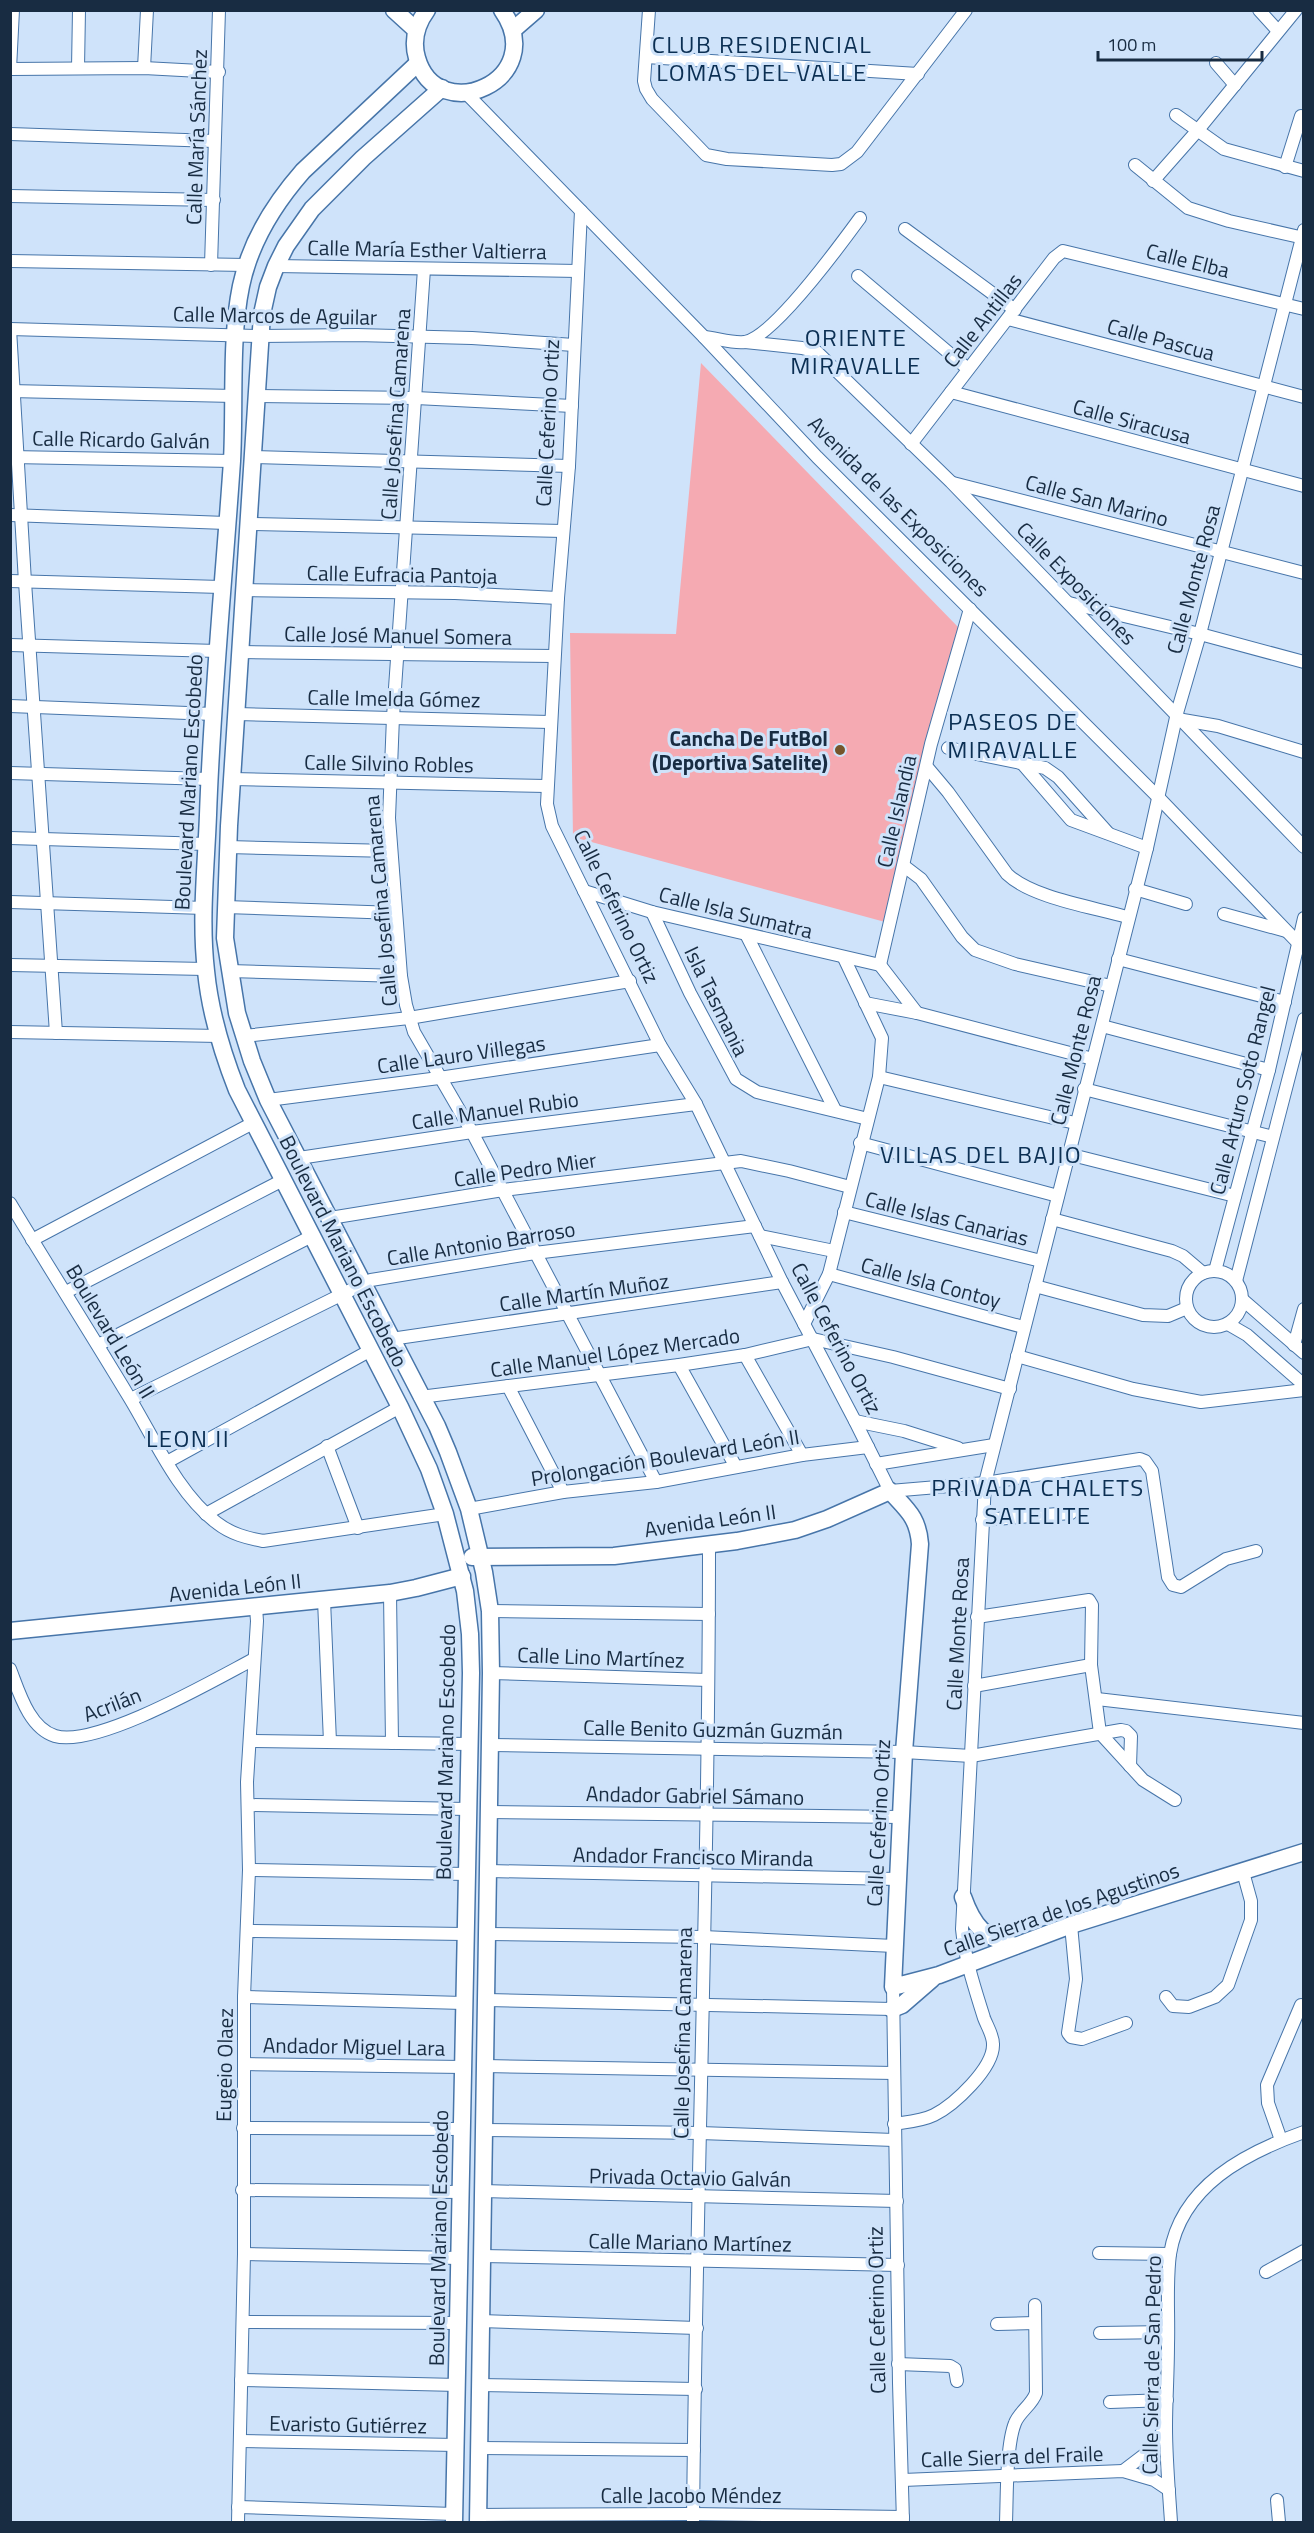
<svg xmlns="http://www.w3.org/2000/svg" width="1314" height="2533" viewBox="0 0 1314 2533" font-family="'Titillium Web',sans-serif">
  <rect width="100%" height="100%" fill="#cfe3fa"/>
  <!-- park -->
  <polygon fill="#f5aab2" points="701,363 958,627 885,922 573,837 570,633 676,634"/>
  <g fill="none" stroke-linecap="round" stroke-linejoin="round">
    <defs>
      <g id="street">
        <polyline points="649,10 644,81 646,89 652,99 706,155 727,159 832,165 841,164 857,152 966,10"/>
        <polyline points="1259,10 1278,31"/>
        <polyline points="646,57 918,74"/>
        <polyline points="1216,63 1235,85"/>
        <polyline points="78,68 79,10"/>
        <polyline points="144,68 147,10"/>
        <polyline points="10,69 144,68 219,72"/>
        <polyline points="10,69 13,10"/>
        <polyline points="466,93 704,337 817,457 1158,797 1304,949"/>
        <polyline points="1176,115 1224,149 1304,171"/>
        <polyline points="10,134 214,141"/>
        <polyline points="1135,165 1188,208 1229,221 1304,238"/>
        <polyline points="1285,167 1301,116"/>
        <polyline points="1153,181 1198,130 1296,10"/>
        <polyline points="10,196 214,200"/>
        <polyline points="581,211 569,466 558,598 547,804 552,826 660,1045 696,1104 782,1282 855,1421 890,1491 985,1483 1140,1459 1145,1461 1152,1471 1168,1577 1173,1585 1181,1587 1226,1559 1256,1551"/>
        <polyline points="905,229 1015,310"/>
        <polyline points="10,261 246,265"/>
        <polyline points="211,265 219,10"/>
        <polyline points="276,266 578,271"/>
        <polyline points="424,269 393,717 389,818 401,976 406,1005 414,1032 472,1132 656,1482"/>
        <polyline points="858,276 968,369"/>
        <polyline points="1008,319 1304,397"/>
        <polyline points="10,329 25,582 56,1033"/>
        <polyline points="10,329 260,336 357,335 472,338 574,345"/>
        <path d="M704,337C716,338 734,344 745,342C774,336 841,244 860,218"/>
        <polyline points="745,342 802,348 817,352 951,482 1304,847"/>
        <polyline points="10,391 234,396"/>
        <polyline points="951,392 1304,486"/>
        <polyline points="258,396 416,398 572,406"/>
        <polyline points="911,444 1054,258 1063,251 1304,309"/>
        <polyline points="11,457 232,461"/>
        <polyline points="254,457 569,466"/>
        <polyline points="953,483 1304,573"/>
        <polyline points="10,515 226,523"/>
        <polyline points="250,524 563,531"/>
        <polyline points="10,581 221,587"/>
        <polyline points="245,590 455,593 558,598"/>
        <polyline points="1069,603 1200,634 1304,662"/>
        <polyline points="10,645 217,651"/>
        <polyline points="241,652 554,656"/>
        <polyline points="10,706 213,714"/>
        <polyline points="237,714 550,722"/>
        <polyline points="1183,720 1218,726 1304,752"/>
        <polyline points="948,748 1045,768 1058,777 1108,833"/>
        <polyline points="1021,762 1071,820 1147,848"/>
        <path d="M927,767L948,792L1007,874C1032,898 1093,907 1127,917"/>
        <polyline points="10,773 209,779"/>
        <polyline points="232,779 546,786"/>
        <polyline points="10,838 207,844"/>
        <polyline points="228,847 391,851"/>
        <polyline points="904,866 921,879 962,937 975,950 1015,964 1111,986"/>
        <polyline points="1135,889 1186,904"/>
        <polyline points="584,891 652,912 880,965"/>
        <polyline points="10,902 205,908"/>
        <polyline points="225,907 396,913"/>
        <polyline points="652,912 690,993 736,1079 757,1092 868,1119"/>
        <polyline points="1224,914 1286,931"/>
        <polyline points="747,936 835,1110"/>
        <polyline points="1118,959 1285,1002"/>
        <polyline points="10,965 205,969"/>
        <polyline points="880,965 931,744 970,609"/>
        <polyline points="880,965 917,1013"/>
        <polyline points="229,971 401,976"/>
        <polyline points="865,1003 917,1013 1093,1059"/>
        <polyline points="1102,1026 1269,1070"/>
        <polyline points="10,1032 219,1036"/>
        <polyline points="244,1036 409,1018 630,981"/>
        <polyline points="879,1077 1075,1123"/>
        <polyline points="1084,1089 1273,1137"/>
        <polyline points="268,1100 439,1078 660,1045"/>
        <polyline points="860,1143 1058,1196"/>
        <polyline points="1068,1154 1235,1196"/>
        <polyline points="299,1158 472,1132 696,1104"/>
        <path d="M10,1203C49,1268 90,1332 129,1397C154,1438 178,1494 217,1523C231,1534 247,1538 263,1541L445,1514"/>
        <polyline points="844,1212 1041,1261"/>
        <polyline points="330,1218 503,1190 741,1161 789,1171 850,1187"/>
        <polyline points="1052,1219 1172,1251 1183,1256 1203,1273"/>
        <polyline points="760,1236 834,1251"/>
        <polyline points="32,1240 253,1123"/>
        <circle cx="1214" cy="1299" r="28"/>
        <polyline points="1215,1271 1269,1070 1304,918"/>
        <polyline points="829,1274 1023,1327"/>
        <polyline points="1236,1281 1304,1019"/>
        <polyline points="1035,1286 1143,1315 1168,1316 1187,1308"/>
        <polyline points="66,1292 283,1180"/>
        <polyline points="1243,1300 1304,1353"/>
        <polyline points="804,1324 829,1274 879,1077 882,1038 844,958"/>
        <polyline points="1228,1324 1247,1335 1304,1385"/>
        <polyline points="391,1339 782,1282"/>
        <polyline points="98,1345 312,1236"/>
        <polyline points="1294,1345 1304,1309"/>
        <polyline points="745,1355 802,1455"/>
        <polyline points="1017,1356 1133,1389 1201,1402 1304,1390"/>
        <polyline points="679,1365 736,1467"/>
        <polyline points="508,1386 563,1492"/>
        <polyline points="420,1397 679,1365 745,1355 813,1339 893,1357 1010,1389"/>
        <polyline points="131,1399 371,1280 535,1253 755,1226"/>
        <polyline points="855,1421 904,1431 958,1448"/>
        <polyline points="327,1446 358,1528"/>
        <polyline points="167,1462 371,1350"/>
        <polyline points="876,1464 994,1445"/>
        <polyline points="469,1509 563,1492 656,1482 802,1455 868,1447"/>
        <polyline points="206,1514 400,1407"/>
        <polyline points="982,1520 1071,1513"/>
        <polyline points="390,1593 392,1743"/>
        <polyline points="324,1600 330,1742"/>
        <polyline points="490,1611 709,1614"/>
        <polyline points="977,1617 1089,1600 1092,1605 1091,1665 1100,1733 1143,1780 1175,1800"/>
        <path d="M10,1669C19,1692 29,1728 55,1736C97,1748 214,1680 254,1659"/>
        <polyline points="491,1673 708,1680"/>
        <polyline points="974,1686 1091,1665"/>
        <polyline points="1097,1699 1304,1723"/>
        <polyline points="250,1741 470,1744"/>
        <polyline points="491,1745 904,1752 971,1756 1121,1730 1126,1731 1131,1736 1130,1766"/>
        <polyline points="248,1805 467,1809"/>
        <polyline points="489,1812 900,1817"/>
        <polyline points="249,1870 466,1874"/>
        <polyline points="489,1871 897,1879"/>
        <polyline points="1071,1925 1076,1979 1068,2033 1071,2037 1082,2039 1126,2023"/>
        <polyline points="247,1931 464,1934"/>
        <polyline points="488,1934 703,1937 894,1946"/>
        <polyline points="893,1987 899,2383 903,2522"/>
        <polyline points="244,1997 463,2003"/>
        <polyline points="1166,1997 1173,2006 1189,2007 1215,1997 1228,1985 1251,1920 1251,1901 1243,1872"/>
        <polyline points="487,2000 892,2009"/>
        <polyline points="244,2064 463,2067"/>
        <polyline points="485,2066 894,2073"/>
        <path d="M894,2124C907,2122 922,2121 934,2115C954,2105 994,2068 993,2044C993,2035 987,2026 984,2018C975,1989 965,1960 962,1929L985,1483L1147,848L1177,713L1200,634L1304,230"/>
        <polyline points="243,2128 462,2129"/>
        <polyline points="484,2130 700,2133 894,2140"/>
        <polyline points="1281,2140 1268,2103 1267,2085 1301,2005"/>
        <polyline points="242,2190 462,2192"/>
        <polyline points="483,2191 897,2201"/>
        <polyline points="1099,2253 1170,2254"/>
        <polyline points="244,2254 460,2258"/>
        <polyline points="482,2256 898,2265"/>
        <polyline points="1266,2272 1304,2251"/>
        <polyline points="481,2321 697,2328"/>
        <polyline points="243,2322 459,2323"/>
        <polyline points="997,2324 1035,2323"/>
        <polyline points="1100,2333 1168,2332"/>
        <polyline points="898,2364 950,2366 955,2369 957,2381"/>
        <polyline points="241,2380 458,2385"/>
        <polyline points="479,2385 696,2389"/>
        <polyline points="1110,2402 1167,2400"/>
        <polyline points="240,2441 456,2445"/>
        <polyline points="479,2448 694,2450"/>
        <polyline points="1123,2471 1148,2452 1166,2427"/>
        <polyline points="903,2480 1123,2471 1154,2480 1169,2490"/>
        <polyline points="1277,2500 1279,2522"/>
        <polyline points="238,2507 454,2514"/>
        <polyline points="479,2515 693,2514 903,2517"/>
        <polyline points="238,2522 244,2254 244,1997 249,1870 247,1782 257,1621 256,1608"/>
        <path d="M693,2522C696,2197 709,1871 709,1545"/>
        <path d="M1006,2522C1007,2498 1006,2445 1015,2423C1019,2412 1032,2405 1036,2393L1035,2305"/>
        <path d="M1171,2522C1169,2491 1166,2459 1166,2427C1166,2400 1168,2373 1168,2345C1169,2315 1166,2284 1170,2254C1181,2186 1245,2153 1304,2132"/>
      </g>
      <g id="secondary">
        <polyline points="394,10 416,30"/>
        <path d="M427,10C416,25 412,41 417,58C437,129 551,80 502,10"/>
        <polyline points="513,30 536,10"/>
        <path d="M418,63L303,171C274,204 250,243 241,286C230,339 235,406 232,461C224,579 212,697 208,815C206,867 200,920 206,971C210,1012 222,1052 237,1090L400,1407L429,1469L445,1514L465,1591L470,1634L471,1673C465,1956 459,2239 454,2522"/>
        <polyline points="442,88 363,158 312,209 286,246 276,266 268,287 262,314 229,826 225,938 237,1013 252,1061 268,1100 437,1426 448,1452 469,1509 484,1572 490,1611 491,1673 478,2522"/>
        <path d="M472,1557L614,1556L737,1541L795,1530L827,1519L890,1491C907,1510 918,1517 920,1544L904,1752L893,1987L939,1975L1071,1925L1304,1852"/>
        <polyline points="10,1631 390,1593 416,1588 462,1576"/>
        <path d="M963,1897C974,1928 984,1937 1015,1946"/>
        <polyline points="892,2009 902,2005 932,1979"/>
      </g>
    </defs>
    <!-- street casing -->
    <use href="#street" stroke="#4775a9" stroke-width="14"/>
    <!-- secondary casing -->
    <use href="#secondary" stroke="#4775a9" stroke-width="19"/>
    <!-- street -->
    <use href="#street" stroke="#fff" stroke-width="12"/>
    <!-- secondary -->
    <use href="#secondary" stroke="#fff" stroke-width="16"/>
  </g>
  <!-- markers -->
  <circle fill="#75552b" stroke="#cfe3fa" stroke-width="2" cx="840" cy="750" r="6"/>
  <g text-anchor="middle" dominant-baseline="central" stroke-width="6" stroke-linejoin="round" paint-order="stroke">
    <!-- street labels -->
    <g font-size="21" fill="#182c42" stroke="#cfe3fa">
      <text transform="translate(196 137) rotate(-88)">Calle María Sánchez</text>
      <text transform="translate(427 249) rotate(1)">Calle María Esther Valtierra</text>
      <text transform="translate(1188 260) rotate(14)">Calle Elba</text>
      <text transform="translate(275 315) rotate(1)">Calle Marcos de Aguilar</text>
      <text transform="translate(982 320) rotate(-52)">Calle Antillas</text>
      <text transform="translate(1161 339) rotate(15)">Calle Pascua</text>
      <text transform="translate(395 414) rotate(-86)">Calle Josefina Camarena</text>
      <text transform="translate(1132 421) rotate(15)">Calle Siracusa</text>
      <text transform="translate(547 423) rotate(-87)">Calle Ceferino Ortiz</text>
      <text transform="translate(121 439) rotate(1)">Calle Ricardo Galván</text>
      <text transform="translate(1097 500) rotate(15)">Calle San Marino</text>
      <text transform="translate(899 506) rotate(45)">Avenida de las Exposiciones</text>
      <text transform="translate(402 574) rotate(1)">Calle Eufracia Pantoja</text>
      <text transform="translate(1193 579) rotate(-75)">Calle Monte Rosa</text>
      <text transform="translate(1077 583) rotate(46)">Calle Exposiciones</text>
      <text transform="translate(398 635) rotate(1)">Calle José Manuel Somera</text>
      <text transform="translate(394 698) rotate(1)">Calle Imelda Gómez</text>
      <text transform="translate(389 763) rotate(1)">Calle Silvino Robles</text>
      <text transform="translate(188 782) rotate(-87)">Boulevard Mariano Escobedo</text>
      <text transform="translate(896 811) rotate(-77)">Calle Islandia</text>
      <text transform="translate(380 901) rotate(-95)">Calle Josefina Camarena</text>
      <text transform="translate(617 906) rotate(64)">Calle Ceferino Ortiz</text>
      <text transform="translate(736 912) rotate(14)">Calle Isla Sumatra</text>
      <text transform="translate(717 1001) rotate(64)">Isla Tasmania</text>
      <text transform="translate(1075 1050) rotate(-76)">Calle Monte Rosa</text>
      <text transform="translate(461 1054) rotate(-8)">Calle Lauro Villegas</text>
      <text transform="translate(1242 1090) rotate(-76)">Calle Arturo Soto Rangel</text>
      <text transform="translate(495 1110) rotate(-8)">Calle Manuel Rubio</text>
      <text transform="translate(525 1169) rotate(-8)">Calle Pedro Mier</text>
      <text transform="translate(947 1218) rotate(14)">Calle Islas Canarias</text>
      <text transform="translate(481 1243) rotate(-9)">Calle Antonio Barroso</text>
      <text transform="translate(344 1251) rotate(63)">Boulevard Mariano Escobedo</text>
      <text transform="translate(931 1282) rotate(15)">Calle Isla Contoy</text>
      <text transform="translate(584 1292) rotate(-8)">Calle Martín Muñoz</text>
      <text transform="translate(111 1331) rotate(59)">Boulevard León II</text>
      <text transform="translate(837 1338) rotate(62)">Calle Ceferino Ortiz</text>
      <text transform="translate(615 1352) rotate(-8)">Calle Manuel López Mercado</text>
      <text transform="translate(665 1457) rotate(-9)">Prolongación Boulevard León II</text>
      <text transform="translate(710 1520) rotate(-8)">Avenida León II</text>
      <text transform="translate(235 1587) rotate(-6)">Avenida León II</text>
      <text transform="translate(957 1634) rotate(-87)">Calle Monte Rosa</text>
      <text transform="translate(601 1657) rotate(2)">Calle Lino Martínez</text>
      <text transform="translate(112 1704) rotate(-21)">Acrilán</text>
      <text transform="translate(713 1729) rotate(1)">Calle Benito Guzmán Guzmán</text>
      <text transform="translate(445 1752) rotate(-89)">Boulevard Mariano Escobedo</text>
      <text transform="translate(695 1795) rotate(1)">Andador Gabriel Sámano</text>
      <text transform="translate(878 1823) rotate(-87)">Calle Ceferino Ortiz</text>
      <text transform="translate(693 1856) rotate(1)">Andador Francisco Miranda</text>
      <text transform="translate(1061 1909) rotate(-19)">Calle Sierra de los Agustinos</text>
      <text transform="translate(682 2033) rotate(-89)">Calle Josefina Camarena</text>
      <text transform="translate(354 2046) rotate(1)">Andador Miguel Lara</text>
      <text transform="translate(224 2065) rotate(-89)">Eugeio Olaez</text>
      <text transform="translate(690 2177) rotate(1)">Privada Octavio Galván</text>
      <text transform="translate(438 2238) rotate(-89)">Boulevard Mariano Escobedo</text>
      <text transform="translate(690 2242) rotate(1)">Calle Mariano Martínez</text>
      <text transform="translate(876 2310) rotate(-91)">Calle Ceferino Ortiz</text>
      <text transform="translate(1151 2365) rotate(-89)">Calle Sierra de San Pedro</text>
      <text transform="translate(348 2424) rotate(1)">Evaristo Gutiérrez</text>
      <text transform="translate(1012 2456) rotate(-2)">Calle Sierra del Fraile</text>
      <text x="691" y="2495">Calle Jacobo Méndez</text>
    </g>
    <!-- poi labels -->
    <g font-size="21" font-weight="bold" fill="#182c42" stroke="#cfe3fa" text-anchor="end">
      <text x="828" y="738">Cancha De FutBol<tspan x="828" dy="24">(Deportiva Satelite)</tspan></text>
    </g>
    <!-- quarter labels -->
    <g font-size="24" letter-spacing="1.5" fill="#0b2f53" stroke="#cfe3fa">
      <text x="762" y="44">CLUB RESIDENCIAL<tspan x="762" dy="28">LOMAS DEL VALLE</tspan></text>
      <text x="856" y="337">ORIENTE<tspan x="856" dy="28">MIRAVALLE</tspan></text>
      <text x="1013" y="721">PASEOS DE<tspan x="1013" dy="28">MIRAVALLE</tspan></text>
      <text x="981" y="1154">VILLAS DEL BAJIO</text>
      <text x="188" y="1438">LEON II</text>
      <text x="1038" y="1487">PRIVADA CHALETS<tspan x="1038" dy="28">SATELITE</tspan></text>
    </g>
  </g>
  <!-- border -->
  <rect width="1314" height="2533" fill="none" stroke="#182c42" stroke-width="24"/>
  <!-- scale -->
  <path d="M1098 51v9h164v-9" fill="none" stroke="#182c42" stroke-width="3"/>
  <text x="1107" y="51" font-size="18" fill="#182c42" stroke="#cfe3fa" stroke-width="4.5" paint-order="stroke">100 m</text>
</svg>
